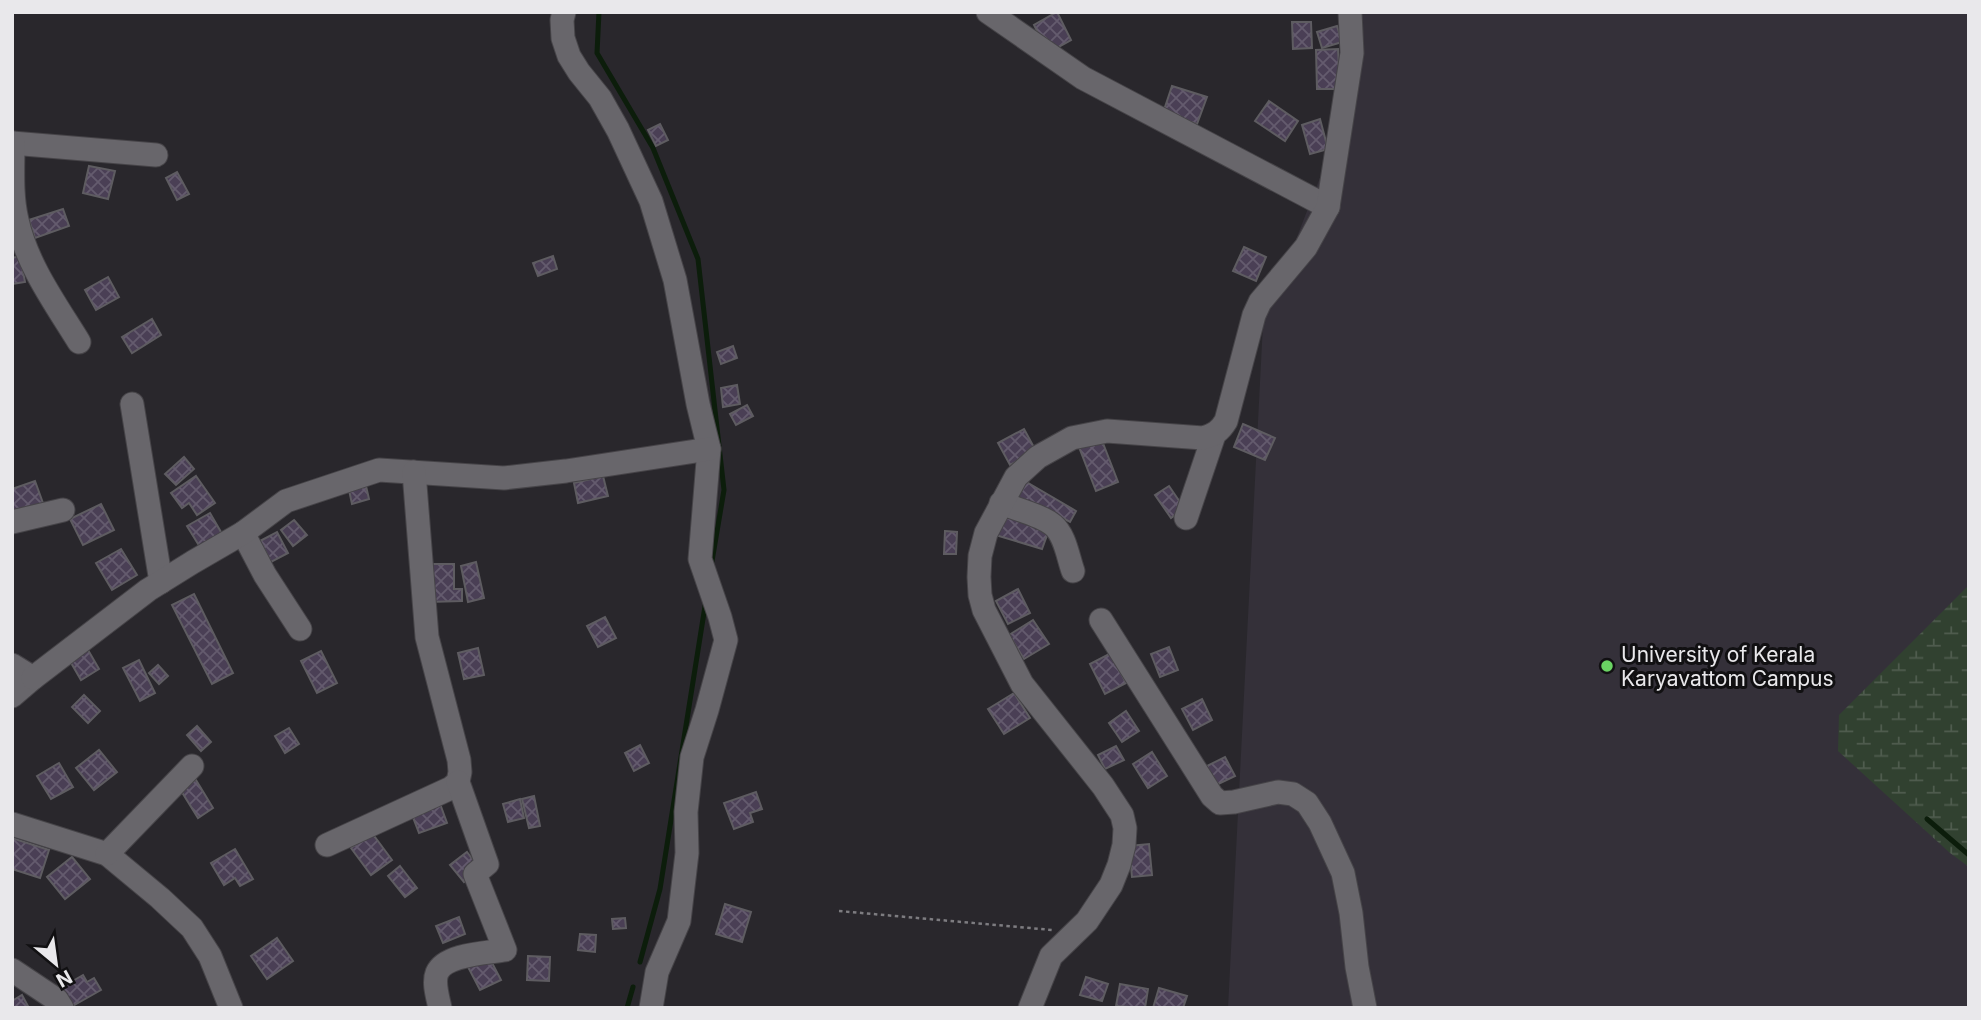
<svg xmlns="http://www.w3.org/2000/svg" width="1981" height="1020" viewBox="0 0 1981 1020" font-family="Inter,sans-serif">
  <defs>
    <pattern id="wetland-marsh" width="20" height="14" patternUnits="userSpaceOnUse" patternTransform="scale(1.75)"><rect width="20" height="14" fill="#314130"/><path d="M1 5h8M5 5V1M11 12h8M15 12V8" fill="none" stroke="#4f5c4e"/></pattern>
    <pattern id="building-cross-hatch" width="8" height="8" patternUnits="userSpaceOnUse" patternTransform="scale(1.75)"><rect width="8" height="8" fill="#4a3f55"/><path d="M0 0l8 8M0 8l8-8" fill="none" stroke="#645b6e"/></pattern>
  </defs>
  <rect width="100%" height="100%" fill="#29272c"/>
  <!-- built -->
  <polygon fill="#343039" points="1345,12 1969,12 1969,1008 1228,1008 1263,324 1355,88"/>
  <!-- wetland -->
  <polygon fill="url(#wetland-marsh)" points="1969,585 1969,867 1950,853 1838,751 1839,715"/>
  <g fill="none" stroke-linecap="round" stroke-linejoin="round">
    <!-- stream -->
    <g stroke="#0c1d0b" stroke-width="5">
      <polyline points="599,12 597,53 653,148 698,259 724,490 711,567"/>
      <polyline points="1927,819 1969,855"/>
      <polyline points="640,962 660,889 706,600"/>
      <polyline points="627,1008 633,987"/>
    </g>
  </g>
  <!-- building -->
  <g fill="url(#building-cross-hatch)" stroke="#5e5c61" stroke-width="2">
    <polygon points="1057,12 1071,40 1053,50 1043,43 1034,25"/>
    <polygon points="1292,22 1311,22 1312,48 1293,49"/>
    <polygon points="1337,26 1342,42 1322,48 1317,32"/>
    <polygon points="1338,49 1340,89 1317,89 1316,50"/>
    <polygon points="1172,86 1207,97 1197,124 1163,113"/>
    <polygon points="1269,101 1298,121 1285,141 1255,121"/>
    <polygon points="1320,119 1328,149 1310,154 1302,125"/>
    <polygon points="660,124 668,140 656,146 648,130"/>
    <polygon points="89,166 115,171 108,199 83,193"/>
    <polygon points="177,172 189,194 177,200 166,178"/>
    <polygon points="63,209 69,226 35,238 29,220"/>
    <polygon points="1244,247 1266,257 1256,281 1233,271"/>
    <polygon points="20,256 25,282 12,284 12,258"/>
    <polygon points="553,256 557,269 538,276 533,263"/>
    <polygon points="108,277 119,297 96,310 85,290"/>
    <polygon points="152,319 161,335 132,353 122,337"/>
    <polygon points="733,346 737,358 721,364 717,352"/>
    <polygon points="737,385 740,404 723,407 721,388"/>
    <polygon points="747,405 753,416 736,425 730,414"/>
    <polygon points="1243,424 1275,438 1265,460 1234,447"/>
    <polygon points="1024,429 1036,451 1010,465 998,443"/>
    <polygon points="1101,438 1118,482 1096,491 1079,447"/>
    <polygon points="184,457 194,469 176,485 165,474"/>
    <polygon points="196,476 215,503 197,515 189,503 182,508 171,493"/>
    <polygon points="603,476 608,496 578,503 574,483"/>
    <polygon points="1018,477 1076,511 1070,522 1048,510 1006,497"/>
    <polygon points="35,481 44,506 12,517 12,489"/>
    <polygon points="366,486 369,499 352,504 349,490"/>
    <polygon points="1169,486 1184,508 1171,518 1155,495"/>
    <polygon points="101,504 114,530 83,545 70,519"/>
    <polygon points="210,513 225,539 203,552 187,526"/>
    <polygon points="1007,517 1049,530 1042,549 989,533"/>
    <polygon points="294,520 307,535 293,546 281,530"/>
    <polygon points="945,531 957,532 956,554 944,554"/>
    <polygon points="277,532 288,553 271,562 260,541"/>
    <polygon points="121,549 137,575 112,590 96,563"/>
    <polygon points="476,562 484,598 468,602 461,566"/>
    <polygon points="427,564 454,564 454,589 462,589 462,601 428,602"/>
    <polygon points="1018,589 1030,613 1008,624 996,601"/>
    <polygon points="194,594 233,673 212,684 172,605"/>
    <polygon points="605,617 616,638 598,647 587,626"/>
    <polygon points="1033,620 1049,644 1024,659 1009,635"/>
    <polygon points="1169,647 1178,670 1160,677 1151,654"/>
    <polygon points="478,648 484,675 464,679 458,653"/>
    <polygon points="88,650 99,669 81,680 70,661"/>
    <polygon points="321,651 337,683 317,693 301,661"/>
    <polygon points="1111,653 1126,683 1105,694 1090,664"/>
    <polygon points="139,660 155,693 140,701 123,668"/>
    <polygon points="158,665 168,676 159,684 149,673"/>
    <polygon points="1014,693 1030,718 1004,734 988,709"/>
    <polygon points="84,695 100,711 88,723 72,707"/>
    <polygon points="1202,699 1212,720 1193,730 1182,709"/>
    <polygon points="1126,711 1139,731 1122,742 1109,723"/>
    <polygon points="197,726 211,742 201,751 187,735"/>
    <polygon points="289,728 299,744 285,753 275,736"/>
    <polygon points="640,745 649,763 634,771 625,753"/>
    <polygon points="1116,746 1124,760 1105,769 1098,755"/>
    <polygon points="99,750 117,772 94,790 76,768"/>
    <polygon points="1152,752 1167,776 1148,788 1133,764"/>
    <polygon points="1225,757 1235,776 1208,789 1199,770"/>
    <polygon points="59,763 73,787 51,799 37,776"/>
    <polygon points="196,780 213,808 198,818 180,789"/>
    <polygon points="756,792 762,809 750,813 753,822 734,829 724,803"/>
    <polygon points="534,796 540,826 529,828 522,799"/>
    <polygon points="520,799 524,818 508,822 503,804"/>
    <polygon points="439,801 447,823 419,833 411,812"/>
    <polygon points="372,833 392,860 371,875 351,848"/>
    <polygon points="12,838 49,850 40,878 12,869"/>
    <polygon points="1149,844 1152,875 1132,877 1129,846"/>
    <polygon points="235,849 253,879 240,886 235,878 224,885 211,863"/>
    <polygon points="467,852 480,869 464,882 450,865"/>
    <polygon points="72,857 90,879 65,899 47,877"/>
    <polygon points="400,866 417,888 405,897 388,876"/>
    <polygon points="725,904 751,912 742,942 716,934"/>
    <polygon points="459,917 465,934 443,943 436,926"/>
    <polygon points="625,918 626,928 613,929 612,919"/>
    <polygon points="580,934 596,935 595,952 578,950"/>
    <polygon points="277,938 293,961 267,979 251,956"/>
    <polygon points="488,955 501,980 480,990 467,965"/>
    <polygon points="528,956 550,957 549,981 527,980"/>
    <polygon points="83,975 87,982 94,978 101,990 69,1008 54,992"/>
    <polygon points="1086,977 1108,984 1102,1001 1080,995"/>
    <polygon points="1120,984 1148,989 1145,1008 1116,1006"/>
    <polygon points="1159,988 1187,996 1183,1008 1153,1008"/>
    <polygon points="22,995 29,1008 12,1008 12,1001"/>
  </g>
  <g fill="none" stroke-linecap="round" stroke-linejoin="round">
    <defs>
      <g id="minor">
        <polyline points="564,12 562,20 563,38 569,56 579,72 600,98 618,130 651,201 675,280 698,404 709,449 700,559 720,617 726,640 707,710 692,757 686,812 687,853 679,921 657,972 651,1008"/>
        <polyline points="988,12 1083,78 1328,207"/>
        <polyline points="12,143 156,155"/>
        <path d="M13,143C13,168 11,196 17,220C27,265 55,303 79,342"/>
        <polyline points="132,404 161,582"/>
        <path d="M1001,503C1015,509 1041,515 1053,525C1065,535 1068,557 1073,571"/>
        <polyline points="1186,518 1214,435"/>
        <polyline points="12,522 63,510"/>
        <polyline points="243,533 265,575 300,629"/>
        <polyline points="1101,620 1212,796 1220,803 1234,802 1278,792 1293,794 1307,803 1320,823 1343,873 1351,913 1357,967 1365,1008"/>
        <polyline points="12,665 33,678 12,696"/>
        <polyline points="33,678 148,590 193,562 243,533 286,501 379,470 504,478 566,471 709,449"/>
        <polyline points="12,824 107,854 160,898 192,928 210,956 231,1008"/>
        <polyline points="327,845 451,788 458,782 460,772 459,760 427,637 414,472"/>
        <polyline points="107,854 192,766"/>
        <polyline points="12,970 57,1000 62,1008"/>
        <path d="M440,1008C438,998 433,983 437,973C445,954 487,953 505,950L475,874L487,864L458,782"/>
        <path d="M1030,1008L1051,956L1087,921L1111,885L1119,865L1124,845L1125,828L1122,815L1103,786L1022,684L984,610L980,595L979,577L980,556L986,533L1016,477L1038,457L1072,438L1107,431L1203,438C1214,435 1220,431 1226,421L1254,315L1260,302L1306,247L1328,207L1352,53L1350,12"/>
      </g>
    </defs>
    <!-- minor casing -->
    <use href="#minor" stroke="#464448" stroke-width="25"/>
    <!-- path -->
    <polyline stroke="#7d7c80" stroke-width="2.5" stroke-dasharray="3.5 3.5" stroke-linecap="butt" points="839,911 1052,930"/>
    <!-- minor -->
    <use href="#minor" stroke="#68666b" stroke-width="23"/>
  </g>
  <!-- markers -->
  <circle fill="#6ad363" stroke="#111012" stroke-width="2.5" cx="1607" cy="666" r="7"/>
  <g text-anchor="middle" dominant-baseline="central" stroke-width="6" stroke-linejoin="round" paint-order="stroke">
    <!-- poi labels -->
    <g font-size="21" fill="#e9e8eb" stroke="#111012" text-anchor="start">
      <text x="1621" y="654">University of Kerala<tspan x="1621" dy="24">Karyavattom Campus</tspan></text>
    </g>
  </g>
  <!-- border -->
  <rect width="1981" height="1020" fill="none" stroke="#e9e8eb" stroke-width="28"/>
  <!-- north arrow -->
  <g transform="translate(56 964) rotate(151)" stroke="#111012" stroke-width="5" paint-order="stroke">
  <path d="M0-5L12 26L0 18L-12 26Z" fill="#e9e8eb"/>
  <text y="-10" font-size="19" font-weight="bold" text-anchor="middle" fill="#e9e8eb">N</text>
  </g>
</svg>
